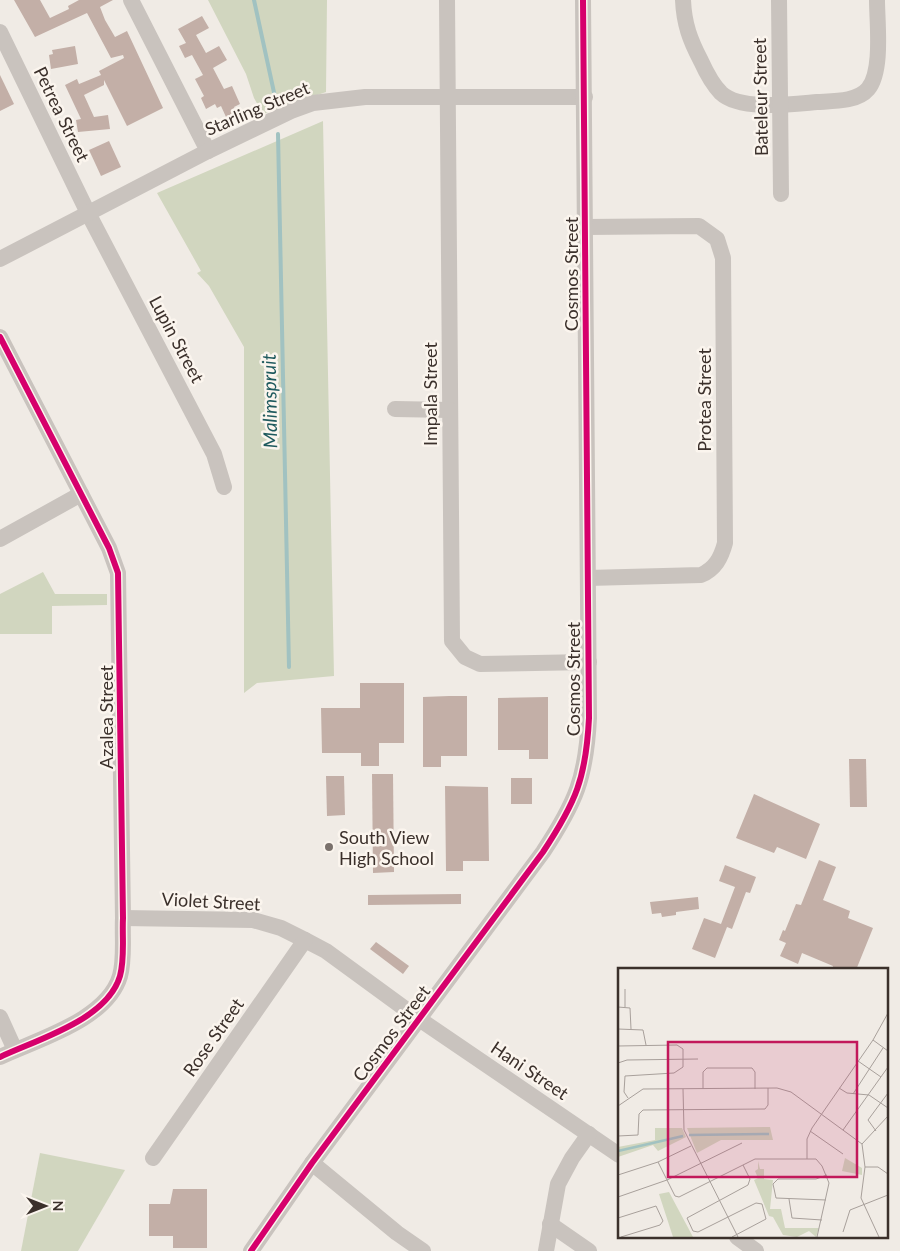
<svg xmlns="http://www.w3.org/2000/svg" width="900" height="1251" viewBox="0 0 900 1251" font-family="Lato,sans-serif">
  <rect width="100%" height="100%" fill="#f0ebe5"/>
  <!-- green -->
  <g fill="#d1d6bf">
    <polygon points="208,0 327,0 326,92 263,114 254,98 246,74"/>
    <polygon points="323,121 334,676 257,683 244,693 244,347 209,286 197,273 201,271 157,193"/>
    <polygon points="43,572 55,594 107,594 107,605 52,606 52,634 0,634 0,594"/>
    <polygon points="40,1153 125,1170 78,1251 21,1251"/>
  </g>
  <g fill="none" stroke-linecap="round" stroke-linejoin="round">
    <!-- stream -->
    <g stroke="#a1c2c1" stroke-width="4">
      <polyline points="254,0 275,97"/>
      <polyline points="278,134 289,667"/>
    </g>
  </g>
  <!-- building -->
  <g fill="#c3afa7">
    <polygon points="14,0 40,0 50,18 69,9 68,6 79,0 113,0 100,7 105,20 115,37 127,31 163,108 127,126 104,80 104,85 84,95 94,117 108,115 110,129 78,132 76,120 81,119 65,85 77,79 79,84 101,75 99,71 124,58 123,55 111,58 87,13 35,37"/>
    <polygon points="202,16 209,28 196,35 206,53 219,46 227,60 213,68 224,89 232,86 240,104 234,107 236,112 226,117 221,106 217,108 215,104 206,109 201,98 204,96 195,79 203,75 192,55 185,58 179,46 186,43 178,29"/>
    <polygon points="75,46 78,64 51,69 49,55 53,54 52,50"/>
    <polygon points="0,75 14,104 0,111"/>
    <polygon points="109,141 121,167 101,176 89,150"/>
    <polygon points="360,683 404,683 404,743 379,743 379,766 361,766 361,753 322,753 321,708 360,708"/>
    <polygon points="449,696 467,696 467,756 441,756 441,767 423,767 423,697"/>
    <polygon points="548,697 548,759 529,759 529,750 498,750 498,698"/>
    <polygon points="849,759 866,759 867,807 850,807"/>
    <polygon points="372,774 393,774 394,872 373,873"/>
    <polygon points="326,776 344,776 345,815 327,816"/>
    <rect x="511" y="778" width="21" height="26"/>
    <polygon points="445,786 488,787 489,861 463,861 463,871 446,871"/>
    <polygon points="754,794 820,824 806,859 777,847 774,853 736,838"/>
    <polygon points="819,860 836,867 823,900 850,911 848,918 873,928 856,970 832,970 833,966 802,953 798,964 780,956 786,943 779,940 783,930 785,931 796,904 801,905"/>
    <polygon points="725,865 756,877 750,893 746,892 732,929 727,927 715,958 692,949 704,918 721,924 735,887 719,881"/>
    <polygon points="461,894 461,904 368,905 368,895"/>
    <polygon points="698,897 699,909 676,912 676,915 662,917 661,913 652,914 650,902"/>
    <polygon points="376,942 409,966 403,974 370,949"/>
    <polygon points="173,1189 207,1189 207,1248 173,1248 173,1236 149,1236 149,1204 170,1204"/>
  </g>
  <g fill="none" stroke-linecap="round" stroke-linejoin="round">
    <!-- minor -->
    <g stroke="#c9c3be" stroke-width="16">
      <polyline points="131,0 208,151"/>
      <polyline points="447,0 452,641 465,657 480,664 589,662"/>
      <path d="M683,0C684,24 690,40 701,61C706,72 712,84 721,93C740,111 793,104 817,102C833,101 857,102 868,89C883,71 877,23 877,0"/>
      <polyline points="779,0 781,194"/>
      <polyline points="0,32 88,213 214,454 224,487"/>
      <path d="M586,227L699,226L717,239L723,258L725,543C721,558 715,569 701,575L588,578"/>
      <polyline points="0,259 208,151 291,111 313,103 365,97 585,97"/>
      <path d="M0,337L109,548L118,573L123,918C122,937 125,958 120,976C107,1020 38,1039 0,1057"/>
      <polyline points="395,409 450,410"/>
      <polyline points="0,539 81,494"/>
      <polyline points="123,918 253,920 281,928 305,940 326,951 419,1019 619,1155"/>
      <polyline points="0,1017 15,1050"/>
      <polyline points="153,1158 305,940"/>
      <polyline points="312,1163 397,1233 423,1251"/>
      <polyline points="550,1224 589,1251"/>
      <polyline points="737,1237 756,1251"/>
      <path d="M251,1251L312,1163L543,852C576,802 586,778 589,718L583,0"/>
      <polyline points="546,1251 558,1184 572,1158 589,1134"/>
    </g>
    <defs>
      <g id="cycleway">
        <path d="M0,337L109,548L118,573L123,918C122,937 125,958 120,976C107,1020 38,1039 0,1057"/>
        <path d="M251,1251L312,1163L543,852C576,802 586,778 589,718L583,0"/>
      </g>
    </defs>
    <!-- cycleway casing -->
    <use href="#cycleway" stroke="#fbf5ee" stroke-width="9"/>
    <!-- cycleway -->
    <use href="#cycleway" stroke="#d6006c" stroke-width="6"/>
  </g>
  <!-- markers -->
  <circle fill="#7a716c" stroke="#fbf5ee" stroke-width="2" cx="329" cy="847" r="5"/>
  <g text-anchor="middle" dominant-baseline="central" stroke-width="5" stroke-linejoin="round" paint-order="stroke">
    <!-- street labels -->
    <g font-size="18" fill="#3b302b" stroke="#fbf5ee">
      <text transform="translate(760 97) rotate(-91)">Bateleur Street</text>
      <text transform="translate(257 108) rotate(-23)">Starling Street</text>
      <text transform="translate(62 114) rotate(64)">Petrea Street</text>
      <text transform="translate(571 274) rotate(-90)">Cosmos Street</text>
      <text transform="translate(177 339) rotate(62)">Lupin Street</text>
      <text transform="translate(430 394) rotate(-90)">Impala Street</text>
      <text transform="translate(704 400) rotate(-90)">Protea Street</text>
      <text transform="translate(573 679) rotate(-90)">Cosmos Street</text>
      <text transform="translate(106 717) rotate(-90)">Azalea Street</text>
      <text transform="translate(211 901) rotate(3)">Violet Street</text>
      <text transform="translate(391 1033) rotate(-53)">Cosmos Street</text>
      <text transform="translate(213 1037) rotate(-55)">Rose Street</text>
      <text transform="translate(530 1070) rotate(34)">Hani Street</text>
    </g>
    <!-- poi labels -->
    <g font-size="18" fill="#3b302b" stroke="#fbf5ee" text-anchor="start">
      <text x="339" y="837">South View<tspan x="339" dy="21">High School</tspan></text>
    </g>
    <!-- water labels -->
    <g font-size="19" font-style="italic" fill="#1f5a5e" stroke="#fbf5ee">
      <text transform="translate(269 401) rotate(-91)">Malimspruit</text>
    </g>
  </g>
  <!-- overview -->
  <g transform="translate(618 968)">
    <rect width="270" height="270" fill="#f0ebe5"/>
    <path d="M152,159L155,172H103L79,185L69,160ZM37,160H64L68,169L40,183L35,177L0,189V179L37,172ZM227,190L244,200V207L224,203ZM140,193L142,201H146V211L155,212L152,241H163L167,260H201L198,269L191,263L179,269L165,267L155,249L151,248L136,212L140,210L137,203L140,201ZM51,224L75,269H55L41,226Z" fill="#d1d6bf"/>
    <path fill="none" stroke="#a1c2c1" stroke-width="2.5" d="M71,167L151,166M0,183L65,168"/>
    <path fill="none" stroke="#a8a09b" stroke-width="1" d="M0,39L12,40L13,61M7,39V21M0,61L25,62L28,77M255,72L270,83M0,78L59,77L65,81V99L56,105L7,108L6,124L10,130M240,93L263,109M0,95L9,92L80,91M221,120L229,125L251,127L270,140M65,121L66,162L120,269M85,121V104L89,100H134L137,104V121M235,126L265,80M0,138L25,121L159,120L173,124L244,176L247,199L243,230L261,269M225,162L270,99M192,163L225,186M258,163L250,152L270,125M0,168L20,167L21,146L25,142L147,141L150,137V120M244,176L270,148M189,191V171L194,160L255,72L270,45M40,194L57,228L61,229L137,191H198L204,198L211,215L199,269M247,199H260L270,206M0,207L40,194L73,178M0,229L49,212L124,175M171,231L174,250L204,252M208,232L158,230L155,216L160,211H198L209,207M0,250L38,238L45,253L42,257L3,269M225,264L232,242L270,227M114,269L148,251L144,236L138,235L80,264L75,263L69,250L130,217L132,211L125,197"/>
    <path fill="#c2185b" fill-opacity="0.15" stroke="#c2185b" stroke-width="2.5" d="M50,74H239V209H50Z"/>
    <rect width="270" height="270" fill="none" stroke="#3b302b" stroke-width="2.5"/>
  </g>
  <!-- north arrow -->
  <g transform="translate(45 1206) rotate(90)" stroke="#fbf5ee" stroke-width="4" paint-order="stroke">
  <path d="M0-4L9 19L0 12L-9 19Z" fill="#3b302b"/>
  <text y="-8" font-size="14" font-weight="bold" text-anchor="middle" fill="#3b302b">N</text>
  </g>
</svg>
